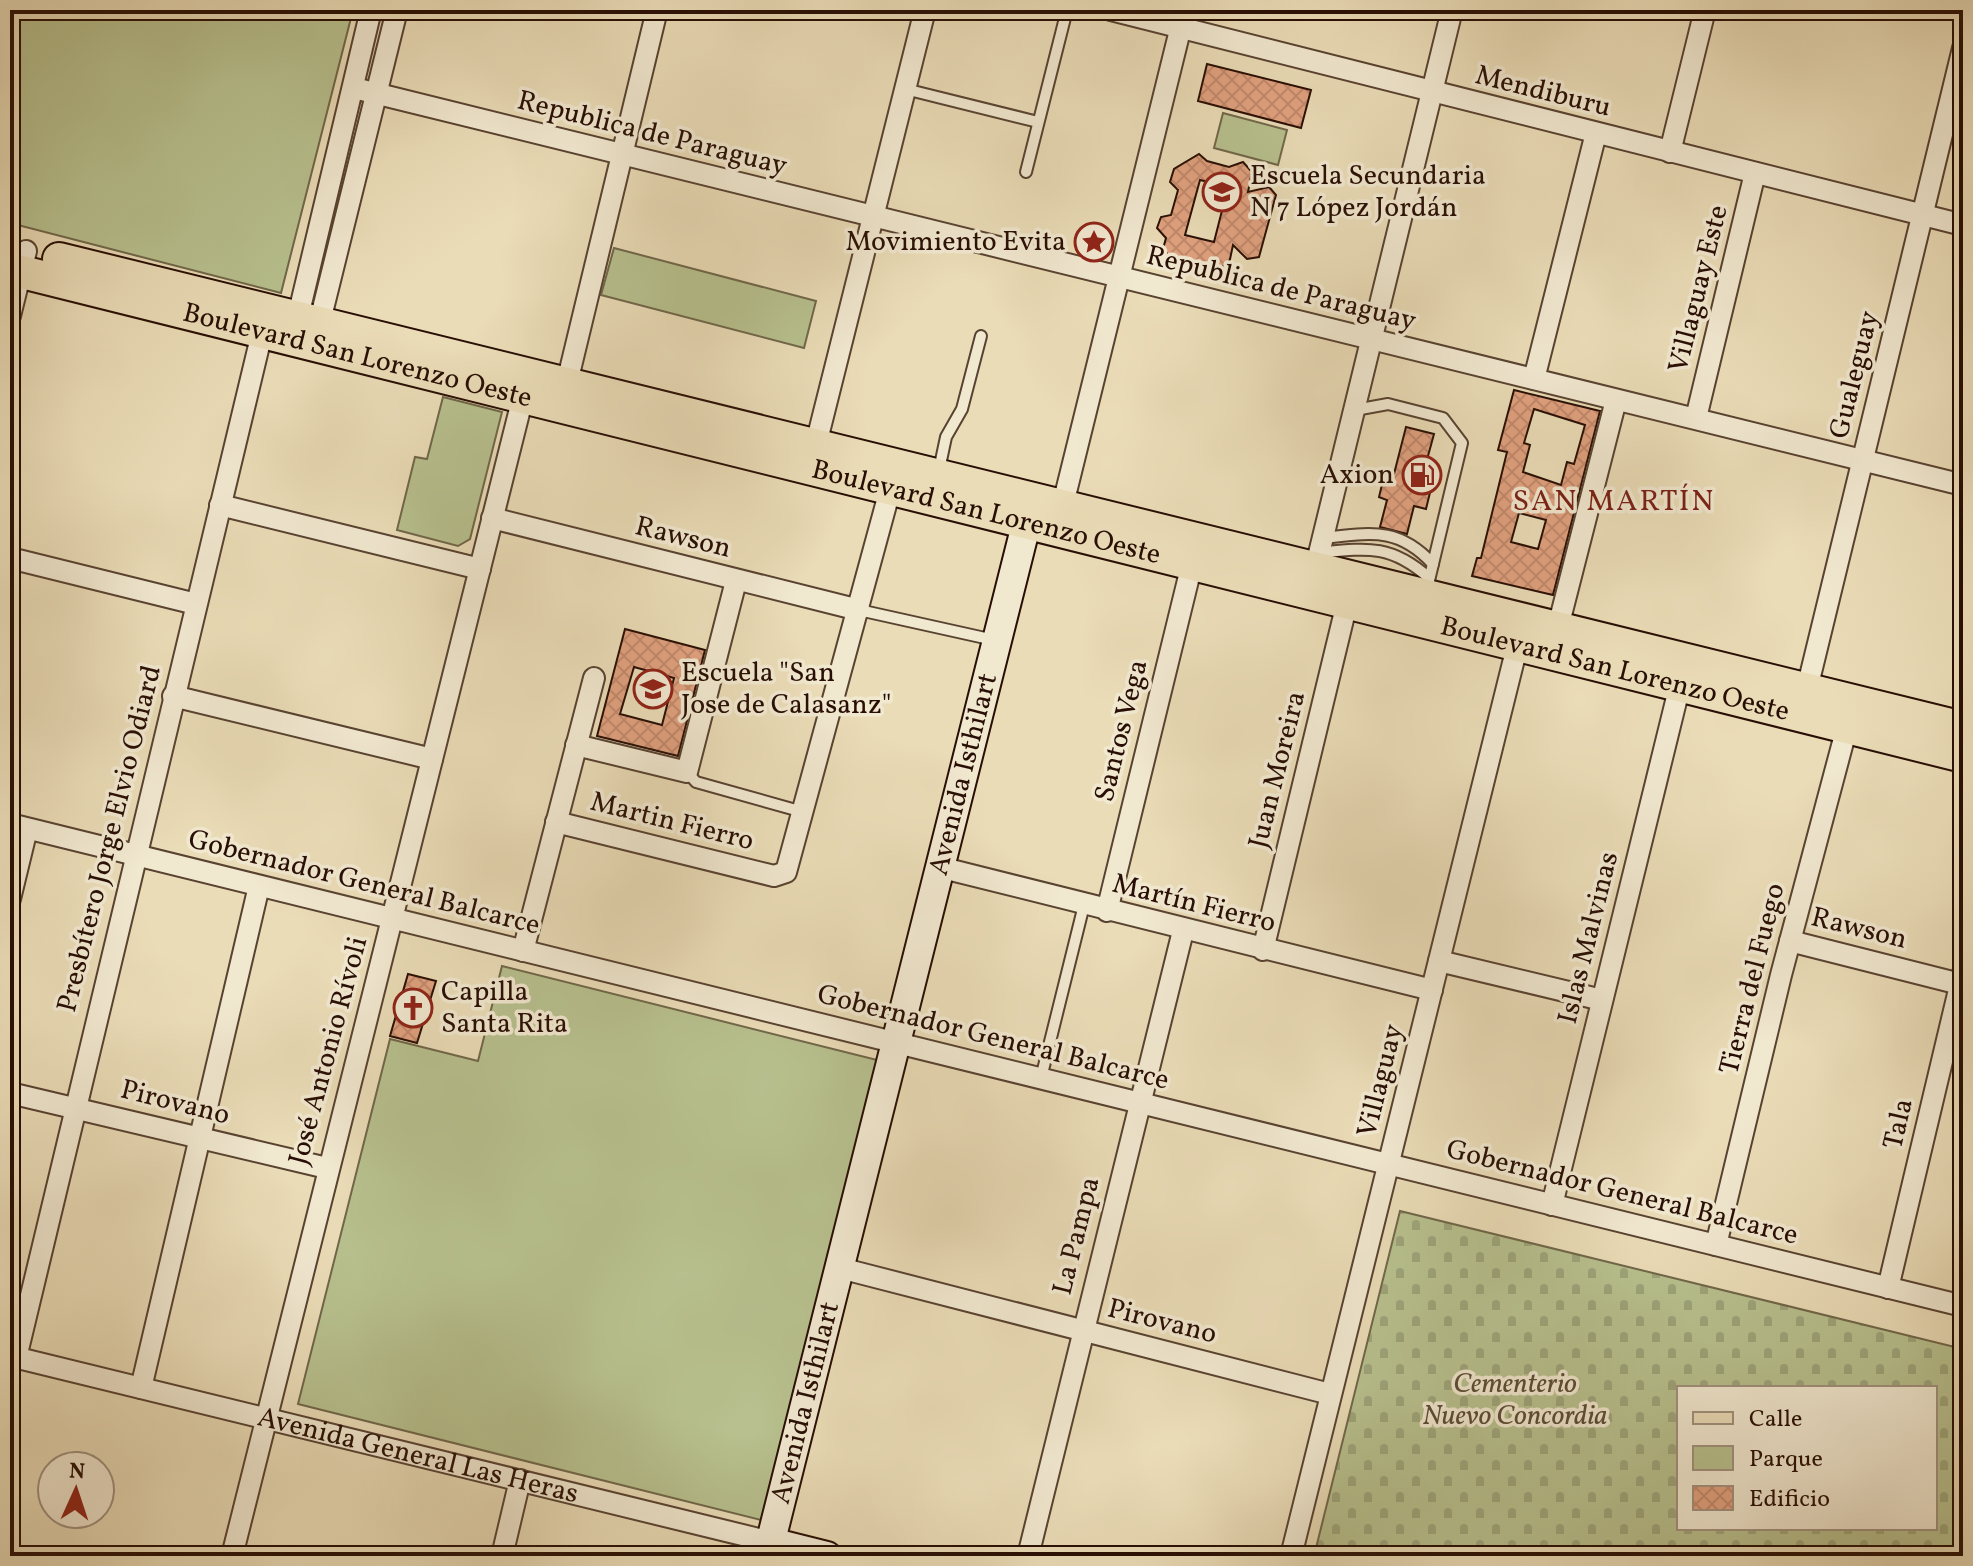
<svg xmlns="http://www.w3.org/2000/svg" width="1973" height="1566" viewBox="0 0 1973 1566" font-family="Vollkorn,serif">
  <defs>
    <pattern id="cemetery-stones" width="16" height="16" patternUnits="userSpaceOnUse" patternTransform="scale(2)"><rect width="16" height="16" fill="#b7c08e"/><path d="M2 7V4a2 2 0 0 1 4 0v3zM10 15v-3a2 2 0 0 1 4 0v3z" fill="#9da479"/></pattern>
    <pattern id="building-cross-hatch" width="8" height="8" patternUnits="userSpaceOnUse" patternTransform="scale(2)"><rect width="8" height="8" fill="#e1a17f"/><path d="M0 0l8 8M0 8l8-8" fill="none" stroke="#c1896c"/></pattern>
  </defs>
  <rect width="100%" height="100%" fill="#eadcb7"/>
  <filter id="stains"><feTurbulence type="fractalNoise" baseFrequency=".0025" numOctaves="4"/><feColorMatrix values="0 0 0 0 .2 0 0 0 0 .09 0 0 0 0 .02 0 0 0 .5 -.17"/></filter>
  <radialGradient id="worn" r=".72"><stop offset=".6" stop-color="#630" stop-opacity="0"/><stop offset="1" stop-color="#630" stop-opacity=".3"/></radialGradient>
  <!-- green -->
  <g fill="#b7c08e" stroke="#706749" stroke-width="2">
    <polygon points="10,10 353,10 281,293 10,223"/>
    <polygon points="1223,113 1287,130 1278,165 1214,148"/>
    <polygon points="614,248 816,301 804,348 601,295"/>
    <polygon points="443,397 502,412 470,539 458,546 397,530 415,457 427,459"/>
    <polygon points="502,966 881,1061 765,1521 298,1404 390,1039 478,1061"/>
  </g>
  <!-- cemetery -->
  <path fill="url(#cemetery-stones)" stroke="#706749" stroke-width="2" fill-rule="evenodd" d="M1400,1211L1963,1349V1556H1314ZM1679,1388H1935V1528H1679Z"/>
  <!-- building -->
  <g fill="url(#building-cross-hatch)" stroke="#280e04" stroke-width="2" fill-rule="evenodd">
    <polygon points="1207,64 1311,90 1301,128 1198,101"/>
    <path d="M1199,154L1207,161L1229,167L1243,162L1252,172L1248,192L1269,187L1276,195L1259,257L1247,259L1233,245L1229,264L1215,269L1179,257L1172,259L1163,249L1166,238L1157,228L1161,217L1171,215L1178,190L1170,182L1174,169ZM1200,180L1228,187L1214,242L1185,235Z"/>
    <path d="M1514,390L1600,411L1553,595L1472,576L1477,558H1481L1507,452L1498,450ZM1534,409L1585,425L1574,464L1567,462L1561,485L1523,472L1530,445L1524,443ZM1519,513L1546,520L1538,549L1511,542Z"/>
    <polygon points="1406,427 1434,434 1422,478 1433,480 1426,509 1414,506 1407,534 1380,527 1387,500 1379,497 1385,472 1394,474"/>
    <path d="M625,629L705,650L678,756L597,736ZM634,667L674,678L662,725L620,714Z"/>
    <polygon points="408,974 436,981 417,1043 390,1036"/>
  </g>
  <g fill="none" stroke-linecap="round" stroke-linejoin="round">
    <defs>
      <g id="lane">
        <polyline points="905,89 1038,122"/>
        <polyline points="1026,172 1067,10"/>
        <polyline points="1355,410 1388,404 1443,418 1462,443 1426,593"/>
        <polyline points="939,470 946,437 962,409 981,336"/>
        <path d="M1323,538C1370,533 1398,526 1433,564"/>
        <path d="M1319,553C1367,548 1391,544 1429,578"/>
        <polyline points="859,610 994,640"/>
        <polyline points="687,772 696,782 803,812"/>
        <polyline points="1041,1078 1084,905"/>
      </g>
      <g id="street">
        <polyline points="1111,10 1963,225"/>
        <polyline points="354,88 1963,485"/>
        <polyline points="1670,152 1705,10"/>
        <polyline points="10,316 26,251"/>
        <polyline points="295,329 371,10"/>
        <polyline points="317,333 397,10"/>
        <polyline points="1534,379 1596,133"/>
        <polyline points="564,395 657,10"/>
        <polyline points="1696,418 1755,173"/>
        <polyline points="813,456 925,10"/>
        <polyline points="1058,504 1066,492 1185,10"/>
        <polyline points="220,505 480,569"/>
        <polyline points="492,518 859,610"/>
        <polyline points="10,558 196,604"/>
        <polyline points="1313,578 1452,10"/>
        <polyline points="1558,627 1616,400"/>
        <polyline points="173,696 432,759"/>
        <polyline points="1805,697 1963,48"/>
        <polyline points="576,745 687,772 736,581"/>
        <polyline points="556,822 774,876 786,872 890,490"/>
        <polyline points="10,824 1963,1306"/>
        <polyline points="943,868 1432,990"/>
        <polyline points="10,899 27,829"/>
        <polyline points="1107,911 1192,564"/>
        <polyline points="1790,941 1960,984"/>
        <polyline points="1263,950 1347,603"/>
        <polyline points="523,951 594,678"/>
        <polyline points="1439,961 1602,1000"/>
        <polyline points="10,1093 327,1168"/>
        <polyline points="1552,1205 1680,685"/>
        <polyline points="1716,1245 1781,975 1847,727"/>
        <polyline points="840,1268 1330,1394"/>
        <polyline points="1888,1288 1963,973"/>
        <path id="s1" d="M10,1356L771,1542"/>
        <polyline points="16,1358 262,333"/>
        <polyline points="141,1388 259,886"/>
        <polyline points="232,1556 525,389"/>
        <polyline points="502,1556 520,1480"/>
        <polyline points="1028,1556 1183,931"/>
        <polyline points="1291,1556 1520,635"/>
      </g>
      <g id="secondary">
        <polyline points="771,1542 827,1556"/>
        <path id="s2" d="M767,1556L1024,533L1049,512"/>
      </g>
      <g id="primary">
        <polyline points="59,259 1963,728"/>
        <path id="s3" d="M10,269L1963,756"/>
      </g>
    </defs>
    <!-- lane casing -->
    <use href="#lane" stroke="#584231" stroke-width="14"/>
    <!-- street casing -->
    <use href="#street" stroke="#584231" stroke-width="24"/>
    <!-- secondary casing -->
    <use href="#secondary" stroke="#280e04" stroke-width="32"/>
    <!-- primary casing -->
    <use href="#primary" stroke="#280e04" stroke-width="36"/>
    <!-- lane -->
    <use href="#lane" stroke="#f1e8d0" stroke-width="10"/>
    <!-- street -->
    <use href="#street" stroke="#f1e8d0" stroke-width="20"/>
    <!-- secondary -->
    <use href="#secondary" stroke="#f1e8d0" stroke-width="28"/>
    <!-- primary -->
    <use href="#primary" stroke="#eadcb7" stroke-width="32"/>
  </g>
  <!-- icons -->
  <defs>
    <symbol id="school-ring" viewBox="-11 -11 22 22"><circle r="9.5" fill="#f1e8d0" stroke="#8f2418" stroke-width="1.5"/><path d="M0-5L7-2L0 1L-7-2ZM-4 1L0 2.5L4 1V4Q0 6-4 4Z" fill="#8f2418"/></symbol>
    <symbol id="sight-ring" viewBox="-11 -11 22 22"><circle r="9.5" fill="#f1e8d0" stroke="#8f2418" stroke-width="1.5"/><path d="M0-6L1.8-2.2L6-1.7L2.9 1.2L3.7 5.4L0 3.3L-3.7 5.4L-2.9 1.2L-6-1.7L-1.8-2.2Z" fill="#8f2418"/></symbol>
    <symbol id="fuel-ring" viewBox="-11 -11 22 22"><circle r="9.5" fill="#f1e8d0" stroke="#8f2418" stroke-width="1.5"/><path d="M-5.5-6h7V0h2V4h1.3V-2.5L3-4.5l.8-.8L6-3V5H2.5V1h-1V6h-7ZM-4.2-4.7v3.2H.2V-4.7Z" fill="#8f2418"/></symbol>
    <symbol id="church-ring" viewBox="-11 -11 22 22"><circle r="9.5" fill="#f1e8d0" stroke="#8f2418" stroke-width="1.5"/><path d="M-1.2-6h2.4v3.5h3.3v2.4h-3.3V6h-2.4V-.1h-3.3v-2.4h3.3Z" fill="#8f2418"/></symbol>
  </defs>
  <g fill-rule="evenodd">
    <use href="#school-ring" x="1200" y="170" width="44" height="44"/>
    <use href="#sight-ring" x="1072" y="220" width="44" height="44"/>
    <use href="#fuel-ring" x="1400" y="453" width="44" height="44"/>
    <use href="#school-ring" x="631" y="667" width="44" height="44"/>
    <use href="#church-ring" x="391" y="986" width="44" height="44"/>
  </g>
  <g text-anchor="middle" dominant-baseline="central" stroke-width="7" stroke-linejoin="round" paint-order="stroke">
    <!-- street labels -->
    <g font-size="28" fill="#280e04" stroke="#f1e8d0">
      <text transform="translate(1543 92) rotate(14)">Mendiburu</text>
      <text transform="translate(652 134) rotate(14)">Republica de Paraguay</text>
      <text transform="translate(1281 289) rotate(14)">Republica de Paraguay</text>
      <text transform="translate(1699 289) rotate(-76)">Villaguay Este</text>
      <text stroke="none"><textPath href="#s3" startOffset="358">Boulevard San Lorenzo Oeste</textPath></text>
      <text transform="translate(1855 375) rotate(-76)">Gualeguay</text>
      <text stroke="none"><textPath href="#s3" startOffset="1006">Boulevard San Lorenzo Oeste</textPath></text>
      <text transform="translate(683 538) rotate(14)">Rawson</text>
      <text stroke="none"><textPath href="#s3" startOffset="1654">Boulevard San Lorenzo Oeste</textPath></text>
      <text transform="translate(1122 731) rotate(-76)">Santos Vega</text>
      <text transform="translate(1278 770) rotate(-76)">Juan Moreira</text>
      <text stroke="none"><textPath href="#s2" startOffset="806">Avenida Isthilart</textPath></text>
      <text transform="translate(672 822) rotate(14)">Martin Fierro</text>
      <text transform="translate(110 839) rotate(-76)">Presbítero Jorge Elvio Odiard</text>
      <text transform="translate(364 883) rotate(14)">Gobernador General Balcarce</text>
      <text transform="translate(1194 904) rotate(14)">Martín Fierro</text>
      <text transform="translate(1859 929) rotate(14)">Rawson</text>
      <text transform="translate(1589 938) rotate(-76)">Islas Malvinas</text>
      <text transform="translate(1753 979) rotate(-76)">Tierra del Fuego</text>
      <text transform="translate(993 1038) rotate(14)">Gobernador General Balcarce</text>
      <text transform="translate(329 1051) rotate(-75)">José Antonio Rívoli</text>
      <text transform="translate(1381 1081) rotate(-76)">Villaguay</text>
      <text transform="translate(175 1103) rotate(14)">Pirovano</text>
      <text transform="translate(1899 1124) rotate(-77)">Tala</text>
      <text transform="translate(1622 1193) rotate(14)">Gobernador General Balcarce</text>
      <text transform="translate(1077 1236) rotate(-76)">La Pampa</text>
      <text transform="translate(1162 1322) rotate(14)">Pirovano</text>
      <text stroke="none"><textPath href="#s2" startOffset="158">Avenida Isthilart</textPath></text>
      <text stroke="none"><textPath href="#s1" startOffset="420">Avenida General Las Heras</textPath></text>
    </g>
    <!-- poi labels -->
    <g font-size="28" fill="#280e04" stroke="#f1e8d0" text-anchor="start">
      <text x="1250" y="176">Escuela Secundaria<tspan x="1250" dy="32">N 7 López Jordán</tspan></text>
      <text x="1066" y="242" text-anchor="end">Movimiento Evita</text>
      <text x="1394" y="475" text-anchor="end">Axion</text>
      <text x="681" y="673">Escuela "San<tspan x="681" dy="32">Jose de Calasanz"</tspan></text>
      <text x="441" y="992">Capilla<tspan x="441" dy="32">Santa Rita</tspan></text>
    </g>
    <!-- park labels -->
    <g font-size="28" font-style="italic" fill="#5a4c34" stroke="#f1e8d0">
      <text x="1515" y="1384">Cementerio<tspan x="1515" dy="32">Nuevo Concordia</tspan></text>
    </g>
    <!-- neighbourhood labels -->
    <g font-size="30" letter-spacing="2" fill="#7a1f14" stroke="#f1e8d0">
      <text x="1614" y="502">SAN MARTÍN</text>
    </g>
  </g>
  <!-- margin -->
  <rect width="1973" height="1566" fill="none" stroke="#eadcb7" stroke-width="40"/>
  <rect x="12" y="12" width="1949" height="1542" fill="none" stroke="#280e04" stroke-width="4"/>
  <rect x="20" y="20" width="1933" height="1526" fill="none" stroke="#280e04" stroke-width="2"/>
  <!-- legend -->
  <rect x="1677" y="1386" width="260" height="144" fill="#f1e8d0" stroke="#a1917e" stroke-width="2"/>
  <rect x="1693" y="1412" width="40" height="12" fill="#eadcb7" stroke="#a1917e" stroke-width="2"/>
  <text x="1749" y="1426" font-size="24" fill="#280e04">Calle</text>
  <rect x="1693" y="1446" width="40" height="24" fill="#b7c08e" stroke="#a1917e" stroke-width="2"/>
  <text x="1749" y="1466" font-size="24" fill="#280e04">Parque</text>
  <rect x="1693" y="1486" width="40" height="24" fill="url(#building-cross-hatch)" stroke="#a1917e" stroke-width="2"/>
  <text x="1749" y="1506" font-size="24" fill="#280e04">Edificio</text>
  <!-- north arrow -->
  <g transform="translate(76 1490) rotate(3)"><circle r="38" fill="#f1e8d0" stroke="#a1917e" stroke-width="2"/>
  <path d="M0-6L14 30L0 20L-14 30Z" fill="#8f2418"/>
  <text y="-12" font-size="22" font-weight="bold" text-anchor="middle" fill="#280e04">N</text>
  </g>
  <rect width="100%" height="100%" filter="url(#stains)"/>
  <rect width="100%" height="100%" fill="url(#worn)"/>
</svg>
